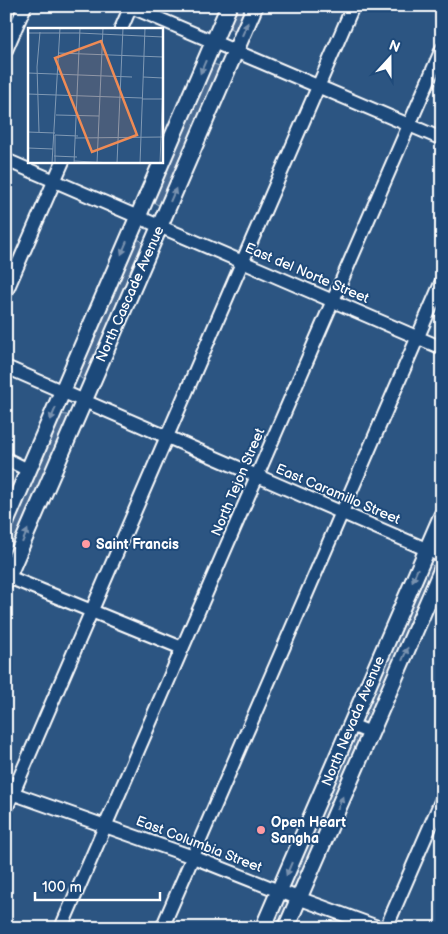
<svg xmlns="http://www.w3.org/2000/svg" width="448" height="934" viewBox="0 0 448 934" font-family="'Balsamiq Sans',sans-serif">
  <rect width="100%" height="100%" fill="#2c5582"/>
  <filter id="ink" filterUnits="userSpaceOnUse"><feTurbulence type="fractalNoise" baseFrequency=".02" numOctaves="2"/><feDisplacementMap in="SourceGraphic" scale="10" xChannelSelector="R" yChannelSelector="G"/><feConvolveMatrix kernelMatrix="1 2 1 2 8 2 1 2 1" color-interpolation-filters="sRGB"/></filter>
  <g filter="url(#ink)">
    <!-- green -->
    <g fill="#486b92" stroke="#a4b5c8">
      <polygon points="235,6 249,6 240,27 236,30 231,29 228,23"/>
      <polygon points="213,64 220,66 221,69 164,202 158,205 152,201 209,65"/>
      <polygon points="136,240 140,240 146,246 86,379 82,379 77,375"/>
      <polygon points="59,414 67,415 69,418 10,554 7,554 6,532 57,415"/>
      <polygon points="431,564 434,567 435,571 370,723 366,725 360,721 427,565"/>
      <polygon points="356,734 360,736 362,740 294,890 288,887 353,735"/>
      <polygon points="283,899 290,903 282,928 269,928"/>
    </g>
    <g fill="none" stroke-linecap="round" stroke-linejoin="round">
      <defs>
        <g id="minor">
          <polyline points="129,6 442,139"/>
          <polyline points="121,29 131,6"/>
          <polyline points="6,50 25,6"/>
          <polyline points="6,160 442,348"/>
          <polyline points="6,292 63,161"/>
          <polyline points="6,367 442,556"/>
          <polyline points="6,459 28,470"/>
          <polyline points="6,576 182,648"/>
          <polyline points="351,725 371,733"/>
          <polyline points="6,791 193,857 279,891 380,928"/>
          <polyline points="6,809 353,6"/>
          <polyline points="61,928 442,49"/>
          <polyline points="162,928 442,281"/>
          <polyline points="386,928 442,799"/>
        </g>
        <g id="major">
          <polyline points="6,522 229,6"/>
          <polyline points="6,581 255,6"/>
          <polyline points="263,928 442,515"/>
          <polyline points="286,928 442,569"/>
        </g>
      </defs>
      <!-- minor casing -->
      <use href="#minor" stroke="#fff" stroke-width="16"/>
      <!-- major casing -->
      <use href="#major" stroke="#fff" stroke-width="19"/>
      <!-- minor -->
      <use href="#minor" stroke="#1f4a7a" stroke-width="12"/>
      <!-- major -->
      <use href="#major" stroke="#1f4a7a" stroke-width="15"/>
    </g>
    <!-- one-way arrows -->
    <defs><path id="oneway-solid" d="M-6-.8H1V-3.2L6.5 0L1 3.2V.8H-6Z" transform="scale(1.25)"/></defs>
    <g fill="#7992af">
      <use href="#oneway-solid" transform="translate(245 29) rotate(-66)"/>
      <use href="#oneway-solid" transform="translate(203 67) rotate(113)"/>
      <use href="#oneway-solid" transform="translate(173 195) rotate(-67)"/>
      <use href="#oneway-solid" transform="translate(124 248) rotate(113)"/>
      <use href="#oneway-solid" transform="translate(53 414) rotate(113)"/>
      <use href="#oneway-solid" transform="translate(25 536) rotate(-67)"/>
      <use href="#oneway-solid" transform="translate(415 575) rotate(113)"/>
      <use href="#oneway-solid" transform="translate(405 654) rotate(-67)"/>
      <use href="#oneway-solid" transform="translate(340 803) rotate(-67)"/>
      <use href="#oneway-solid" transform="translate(289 869) rotate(113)"/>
    </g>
  </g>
  <!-- markers -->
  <g fill="#ff9aa2" stroke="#1f4a7a" stroke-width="2">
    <circle cx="86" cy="544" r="5"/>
    <circle cx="261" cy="830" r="5"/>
  </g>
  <g text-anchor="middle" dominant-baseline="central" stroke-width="4" stroke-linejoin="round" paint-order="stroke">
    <!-- street labels -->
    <g font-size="14" fill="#fff" stroke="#1f4a7a">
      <text transform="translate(307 273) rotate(23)">East del Norte Street</text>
      <text transform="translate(130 294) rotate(-66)">North Cascade Avenue</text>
      <text transform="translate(238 482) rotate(-67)">North Tejon Street</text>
      <text transform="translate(338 494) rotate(23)">East Caramillo Street</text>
      <text transform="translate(353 721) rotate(-67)">North Nevada Avenue</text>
      <text transform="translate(199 844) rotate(21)">East Columbia Street</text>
    </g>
    <!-- poi labels -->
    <g font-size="14" font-weight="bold" fill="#fff" stroke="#1f4a7a" text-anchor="start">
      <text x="96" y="544">Saint Francis</text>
      <text x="271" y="822">Open Heart<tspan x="271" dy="16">Sangha</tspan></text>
    </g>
  </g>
  <!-- overview -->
  <g transform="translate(28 28)">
    <rect width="135" height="135" fill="#2c5582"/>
    <path fill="none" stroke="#8099b4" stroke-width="1" d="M0,5H51M51,5L135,9M30,25L135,29M0,45L104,49M115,49L135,50M0,66L114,70M114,71H135M28,87L71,88M0,104L27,105M11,104L9,39L12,4M27,107V135M27,107L50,108M47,110L135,109M0,120L25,121M26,128L49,129M46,133L85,135M24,135L32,0M46,135L52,0M69,135L75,0M89,135L95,0M112,135L117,0M132,135L135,53"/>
    <path fill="#ef8b55" fill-opacity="0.15" stroke="#ef8b55" stroke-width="2.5" d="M73,13L109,107L64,124L27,30Z"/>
    <rect width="135" height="135" fill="none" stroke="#fff" stroke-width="2.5"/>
  </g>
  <!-- margin -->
  <rect width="448" height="934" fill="none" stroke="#1f4a7a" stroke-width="25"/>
  <rect x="12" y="12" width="423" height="909" fill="none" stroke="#fff" stroke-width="2" filter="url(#ink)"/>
  <!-- north arrow -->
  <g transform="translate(390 58) rotate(21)" stroke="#1f4a7a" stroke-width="4" paint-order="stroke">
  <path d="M0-4L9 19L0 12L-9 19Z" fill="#ffffff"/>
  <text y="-8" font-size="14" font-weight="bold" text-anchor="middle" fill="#ffffff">N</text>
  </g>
  <!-- scale -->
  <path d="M35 892v8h125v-8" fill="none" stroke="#ffffff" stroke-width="2.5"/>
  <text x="42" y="892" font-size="15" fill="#ffffff" stroke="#1f4a7a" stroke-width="4" paint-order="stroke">100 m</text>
</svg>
